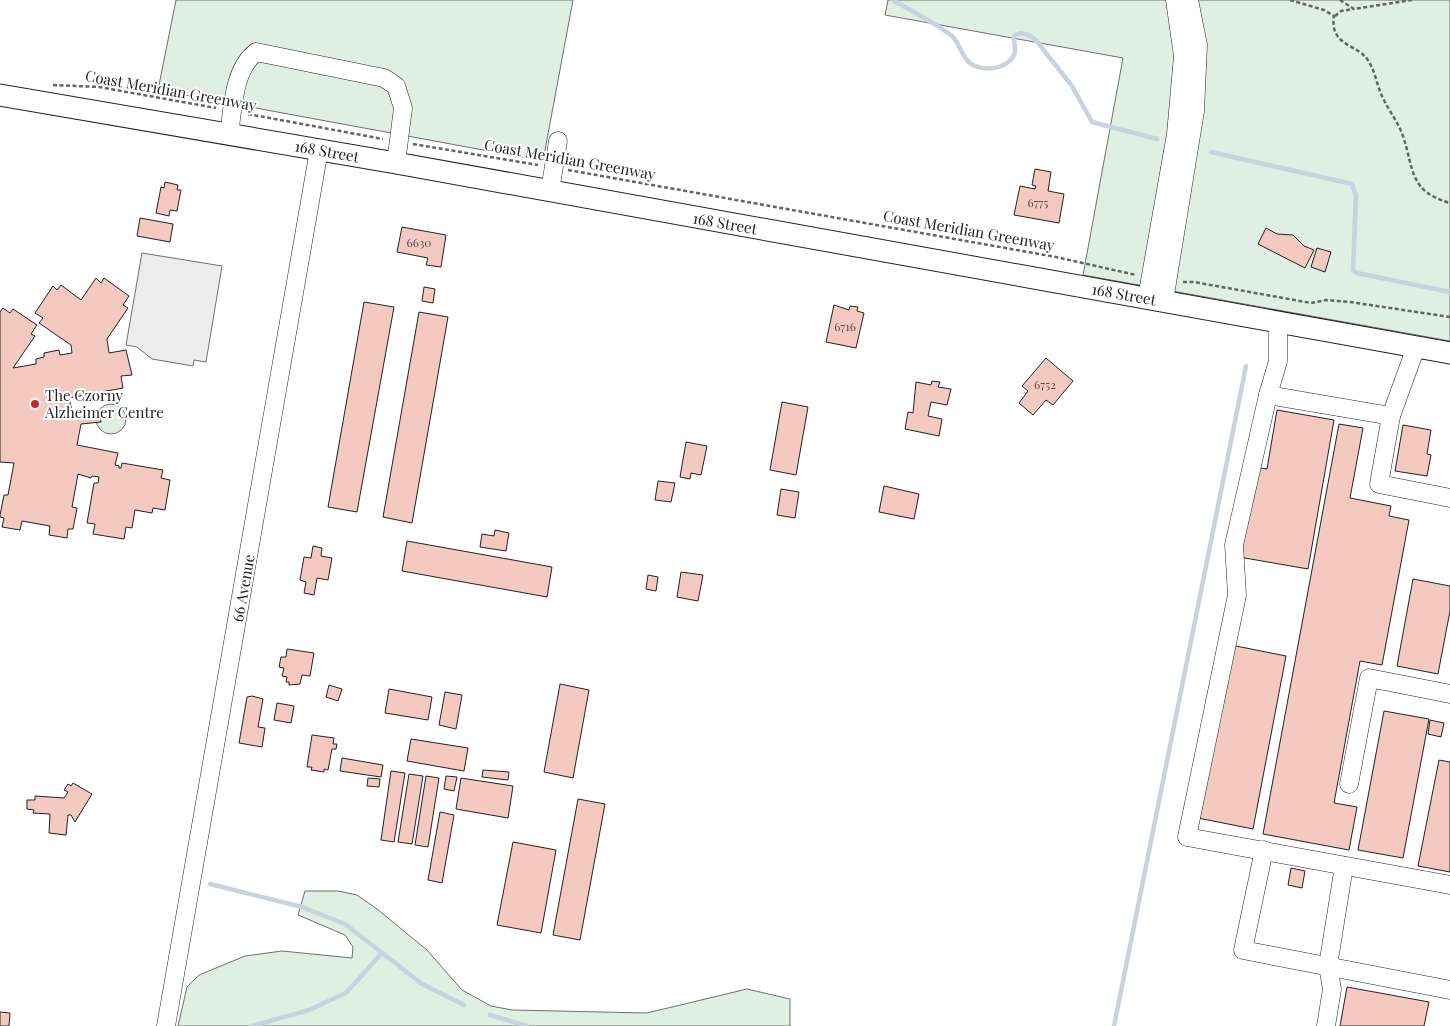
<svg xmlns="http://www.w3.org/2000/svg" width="1450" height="1026" viewBox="0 0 1450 1026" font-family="'Playfair Display',serif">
  <rect width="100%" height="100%" fill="#fff"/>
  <!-- green -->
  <g fill="#e0efe3" stroke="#6f6f6f">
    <polygon points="176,0 573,0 543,161 158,90"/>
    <polygon points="888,0 1450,0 1450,341 1083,275 1123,58 885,15"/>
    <circle cx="111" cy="419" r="15"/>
    <polygon points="305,891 338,891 357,895 377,909 427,950 462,990 491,1006 512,1010 647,1013 747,989 790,999 790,1026 178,1026 187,987 199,975 245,956 282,951 352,958 353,947 345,935 298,915"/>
  </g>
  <!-- parking -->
  <polygon fill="#ededed" stroke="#6f6f6f" points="142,253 222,266 206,362 194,360 193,366 152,359 137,347 126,345"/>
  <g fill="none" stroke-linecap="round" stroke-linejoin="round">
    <!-- stream -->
    <g stroke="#c7d3dd" stroke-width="4.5">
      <path d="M893,0C909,10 941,26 953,37C959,43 961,54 967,60C978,73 1006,71 1014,55C1017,47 1013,43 1014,36C1020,31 1028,34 1035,39L1072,86L1092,122L1157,139"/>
      <polyline points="1211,152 1352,184 1356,196 1353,270 1357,273 1450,292"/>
      <polyline points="210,884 302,907 345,924 422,984 464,1005"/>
      <polyline points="490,1015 527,1026"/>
      <polyline points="252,1026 309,1010 346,993 381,954"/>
      <polyline points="1114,1026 1246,366"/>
    </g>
  </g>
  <!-- building -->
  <g fill="#f3c9c0" stroke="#222">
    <polygon points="1035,169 1051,172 1048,191 1064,194 1059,223 1014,215 1020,186 1035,189 1036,186 1032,185"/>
    <polygon points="165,182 178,185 177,190 181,190 177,211 170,210 169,216 156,213 161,187 164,188"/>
    <polygon points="140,218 173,224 170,242 137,236"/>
    <polygon points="402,227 446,235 441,267 426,265 428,258 397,252"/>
    <polygon points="1266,228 1277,234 1293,235 1304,246 1314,250 1305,268 1258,244"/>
    <polygon points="1317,248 1331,252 1325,272 1311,267"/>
    <polygon points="96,278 101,283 104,278 129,296 123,305 128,308 107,339 109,353 126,350 132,375 121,376 123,388 69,398 72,411 66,415 99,411 101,422 81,424 77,445 118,453 115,465 119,466 119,468 121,468 122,463 163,470 161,478 170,480 165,510 153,508 152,513 135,510 132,528 126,527 124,539 93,534 95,524 87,523 94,483 98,483 99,477 92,476 91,478 78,474 72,507 77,508 73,529 68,529 67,538 49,535 50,526 22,521 20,530 2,527 4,518 0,517 0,515 4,495 8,495 14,463 0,462 0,312 3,308 10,313 13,309 37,325 31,334 35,336 13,368 36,364 36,359 44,357 44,353 59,350 60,355 72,353 71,345 39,323 43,318 35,313 53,286 57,290 61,285 81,300"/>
    <polygon points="424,287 435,289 433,303 422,301"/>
    <polygon points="364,302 394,307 357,512 328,507"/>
    <polygon points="834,305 849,310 850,306 858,307 857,311 864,313 856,348 826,342"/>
    <polygon points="419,312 448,317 412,523 383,517"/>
    <polygon points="1046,358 1073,381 1053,405 1046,400 1033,415 1019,403 1028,391 1022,386"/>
    <polygon points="932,381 940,382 938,387 951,389 947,405 931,402 928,416 942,419 939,436 905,429 908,412 913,413 916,382 931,385"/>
    <polygon points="782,402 808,407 796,475 770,470"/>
    <polygon points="1277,410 1334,420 1308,569 1239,557 1255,467 1267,469"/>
    <polygon points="1339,424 1363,428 1350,498 1391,506 1389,516 1409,520 1382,665 1360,661 1334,803 1357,807 1349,850 1263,834"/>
    <polygon points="1403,425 1431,430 1427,454 1431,455 1427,476 1395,471"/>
    <polygon points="686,442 707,446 701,475 691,473 690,479 680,477"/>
    <polygon points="658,481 675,483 671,502 655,500"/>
    <polygon points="884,486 919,494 914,519 879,512"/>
    <polygon points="781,489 799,492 795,518 777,515"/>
    <polygon points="495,530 509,533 506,551 480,547 482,534 494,536"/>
    <polygon points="407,541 552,567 547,597 402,571"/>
    <polygon points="313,546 322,548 321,556 332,558 328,580 317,578 314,595 304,593 306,582 300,580 304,557 311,558"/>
    <polygon points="681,572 703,575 698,601 677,597"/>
    <polygon points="648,575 658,577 656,591 646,589"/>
    <polygon points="1413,579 1450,586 1450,611 1438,674 1397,666"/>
    <polygon points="1231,645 1286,656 1253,829 1198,818"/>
    <polygon points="287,649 314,653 310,676 302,675 300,684 289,685 289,682 286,682 287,677 282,676 284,668 279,667 281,657 286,657"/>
    <polygon points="560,684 589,690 573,778 544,772"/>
    <polygon points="329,685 342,689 338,701 326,697"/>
    <polygon points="389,689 432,697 428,720 385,713"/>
    <polygon points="445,692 462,695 456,729 439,725"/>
    <polygon points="252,696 263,699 258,727 265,728 262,747 239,743 247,697"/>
    <polygon points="277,703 294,706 291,723 274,720"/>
    <polygon points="1384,711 1429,719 1403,858 1358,850"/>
    <polygon points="1430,720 1444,723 1441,737 1428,734"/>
    <polygon points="312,735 334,738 333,744 337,744 336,749 332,749 328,770 324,769 324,772 311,770 312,767 307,767"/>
    <polygon points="411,739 468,748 464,771 407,761"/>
    <polygon points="342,758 383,765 381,777 340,771"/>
    <polygon points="1439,760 1450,762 1450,872 1418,866"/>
    <polygon points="483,770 509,772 508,780 482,777"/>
    <polygon points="391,771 405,773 394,842 381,840"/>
    <polygon points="409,774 423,776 412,844 398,842"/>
    <polygon points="426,776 439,778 428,847 415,845"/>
    <polygon points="446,776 457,777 454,791 444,789"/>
    <polygon points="368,778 380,779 379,787 367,786"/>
    <polygon points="461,778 513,786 508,818 456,809"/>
    <polygon points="73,783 92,794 75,822 71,815 68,815 66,835 49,833 50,814 33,813 34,810 27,809 27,800 35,800 35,796 64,798 68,792 64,790 68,784 71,786"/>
    <polygon points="578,799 605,804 580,940 553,935"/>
    <polygon points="440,812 454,815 442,883 428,880"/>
    <polygon points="513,842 556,850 541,933 497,925"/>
    <polygon points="1291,868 1305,871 1302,888 1288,885"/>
    <polygon points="1347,987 1429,1002 1424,1026 1340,1026"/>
    <polygon points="0,1012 10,1013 9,1026 0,1026"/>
  </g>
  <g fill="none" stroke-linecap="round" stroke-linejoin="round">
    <defs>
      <g id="minor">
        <path d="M229,135C233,108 233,70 256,52L384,78L396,86L403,108L396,163"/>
        <polyline points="550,191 558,141"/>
        <polyline points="1147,298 1176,134 1183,56 1175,0"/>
        <polyline points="1164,301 1195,111 1198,45 1189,0"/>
        <polyline points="1278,322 1278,361 1268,395 1234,545 1237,595 1187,837 1450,885"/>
        <polyline points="1268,395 1391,416 1416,347"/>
        <polyline points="1391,416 1379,484 1450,498"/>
        <polyline points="1349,784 1369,678 1450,694"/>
        <polyline points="1264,850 1243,950 1450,990"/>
        <polyline points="166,1026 319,150"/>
        <polyline points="1326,1026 1332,989 1328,966 1344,866"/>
      </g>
      <polyline id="major" points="0,95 396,163 1450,353"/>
    </defs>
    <!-- minor casing -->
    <use href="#minor" stroke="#222" stroke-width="19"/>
    <!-- major casing -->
    <use href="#major" stroke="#222" stroke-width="23"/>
    <!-- path -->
    <g stroke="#646464" stroke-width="2.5" stroke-dasharray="4 2.5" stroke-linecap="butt">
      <path d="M1290,0L1324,10L1334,16C1329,47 1360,44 1369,62C1376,73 1377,87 1383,98C1389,111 1398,122 1403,136C1414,168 1408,191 1450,203"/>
      <polyline points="1340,0 1354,9 1412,0"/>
      <polyline points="1335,16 1341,11 1353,9"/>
      <polyline points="53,85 99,87 216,108"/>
      <polyline points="248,114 383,139"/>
      <polyline points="413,144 538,165"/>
      <polyline points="568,170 1056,257 1136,275"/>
      <polyline points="1183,282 1194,282 1311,303 1326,300 1350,302 1450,317"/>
    </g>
    <!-- minor -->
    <use href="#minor" stroke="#fff" stroke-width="18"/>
    <!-- major -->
    <use href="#major" stroke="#fff" stroke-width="21"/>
  </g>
  <!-- markers -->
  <circle fill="#c62828" stroke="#fff" stroke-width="2" cx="35" cy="404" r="5"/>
  <g text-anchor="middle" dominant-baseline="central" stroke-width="4" stroke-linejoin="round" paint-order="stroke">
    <!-- number labels -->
    <g font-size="12" fill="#564c4a">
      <text x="1038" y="202">6775</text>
      <text x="419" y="242">6630</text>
      <text x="845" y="326">6716</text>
      <text x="1045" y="384">6752</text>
    </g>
    <!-- street labels -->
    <g font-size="15" fill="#222" stroke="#fff">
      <text transform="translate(171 90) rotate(10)">Coast Meridian Greenway</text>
      <text transform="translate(327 151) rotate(10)">168 Street</text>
      <text transform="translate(570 159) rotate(10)">Coast Meridian Greenway</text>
      <text transform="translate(725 223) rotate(10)">168 Street</text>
      <text transform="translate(969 230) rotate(10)">Coast Meridian Greenway</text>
      <text transform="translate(1124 294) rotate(10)">168 Street</text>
      <text transform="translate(243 588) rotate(-80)">66 Avenue</text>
    </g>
    <!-- poi labels -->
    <g font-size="15" fill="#222" stroke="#fff" text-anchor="start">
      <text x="45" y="395">The Czorny<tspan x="45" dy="17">Alzheimer Centre</tspan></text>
    </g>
  </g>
</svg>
